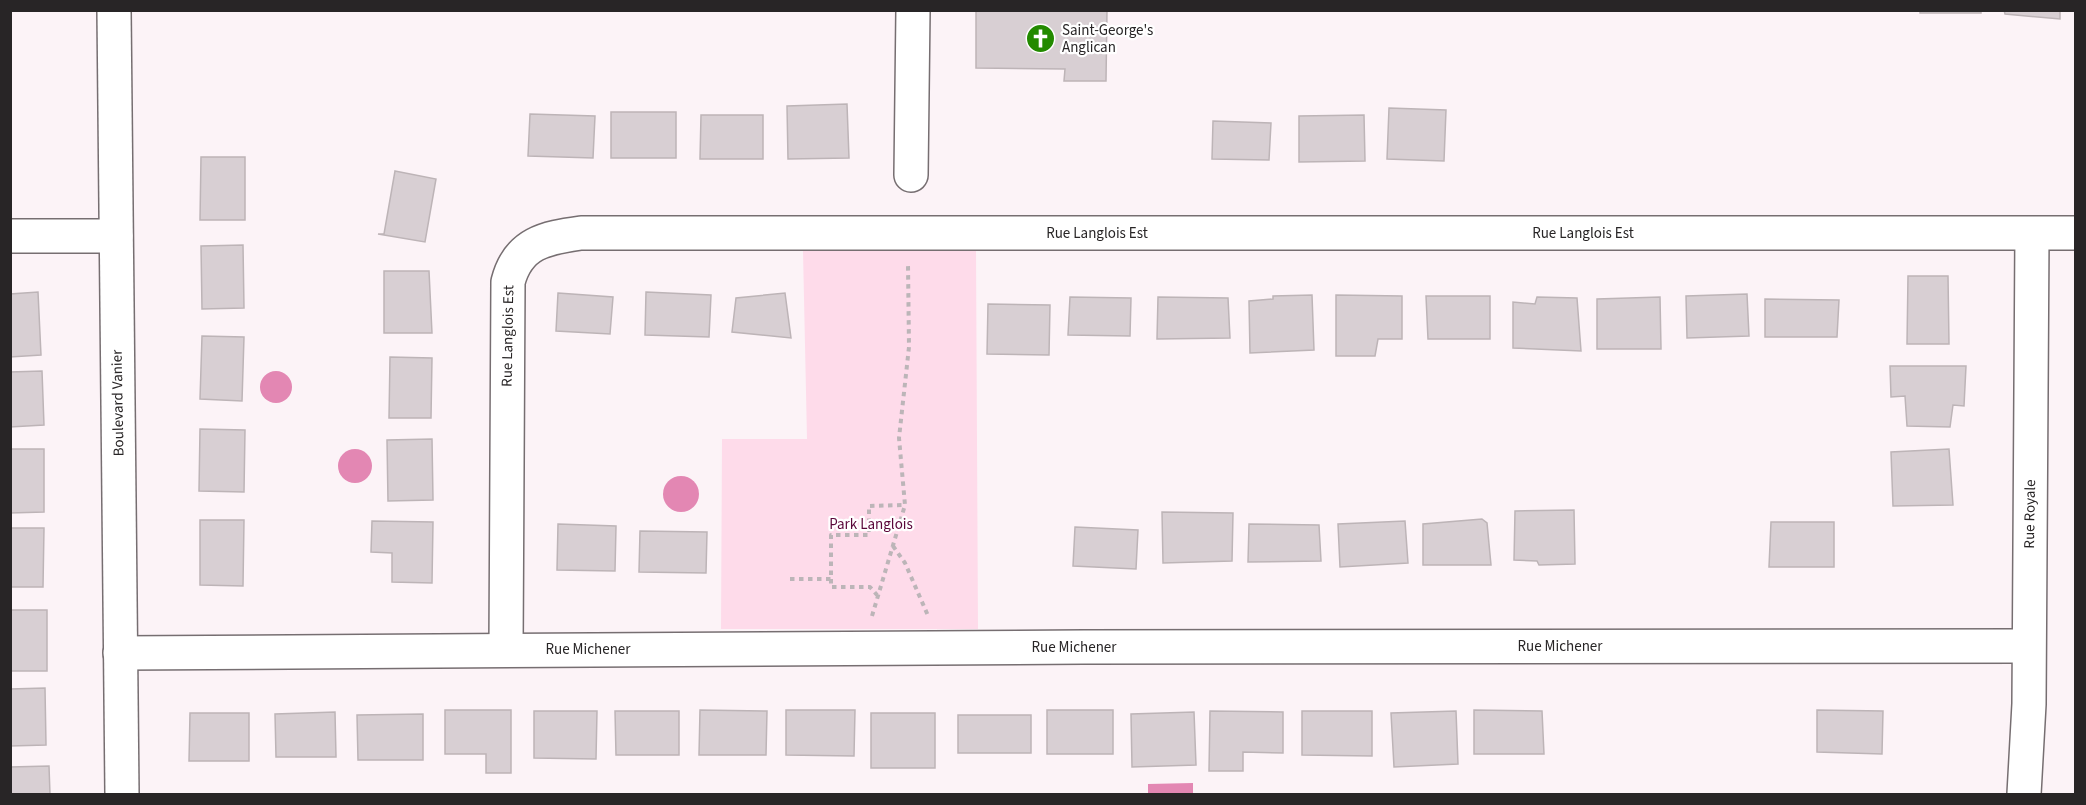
<svg xmlns="http://www.w3.org/2000/svg" width="2086" height="805" viewBox="0 0 2086 805" font-family="'Source Sans 3',sans-serif">
  <rect width="100%" height="100%" fill="#fcf3f7"/>
  <!-- green -->
  <polygon fill="#fedbea" points="803,251 976,251 978,629 721,629 722,439 807,439"/>
  <!-- water -->
  <g fill="#e387b3">
    <circle cx="276" cy="387" r="16"/>
    <circle cx="355" cy="466" r="17"/>
    <circle cx="681" cy="494" r="18"/>
    <polygon points="1193,783 1193,794 1148,794 1148,784"/>
  </g>
  <!-- building -->
  <g fill="#d8cfd3" stroke="#bdb4b7" stroke-width="1.5">
    <polygon points="976,10 1107,10 1106,81 1064,81 1065,69 976,68"/>
    <rect x="1920" y="10" width="61" height="3"/>
    <polygon points="2004,10 2060,10 2060,19 2005,14"/>
    <polygon points="847,104 849,158 788,159 787,106"/>
    <polygon points="1389,108 1446,110 1444,161 1387,159"/>
    <rect x="611" y="112" width="65" height="46"/>
    <polygon points="530,114 595,116 593,158 528,156"/>
    <polygon points="701,115 763,115 763,159 700,159"/>
    <polygon points="1364,115 1365,161 1299,162 1299,116"/>
    <polygon points="1213,121 1271,123 1269,160 1212,159"/>
    <polygon points="201,157 245,157 245,220 200,220"/>
    <polygon points="395,171 436,179 425,242 378,234 384,234"/>
    <polygon points="243,245 244,308 202,309 201,246"/>
    <polygon points="384,271 429,271 432,333 384,333"/>
    <polygon points="1908,276 1948,276 1949,344 1907,344"/>
    <polygon points="38,292 41,355 10,357 10,294"/>
    <polygon points="646,292 711,295 709,337 645,335"/>
    <polygon points="558,293 613,297 610,334 556,331"/>
    <polygon points="785,293 791,338 732,332 736,298"/>
    <polygon points="1747,294 1749,336 1687,338 1686,296"/>
    <polygon points="1312,295 1314,350 1250,353 1249,301 1273,299 1273,296"/>
    <polygon points="1336,295 1402,296 1402,339 1378,339 1375,356 1336,356"/>
    <polygon points="1426,296 1490,296 1490,339 1428,339"/>
    <polygon points="1070,297 1131,298 1130,336 1068,335"/>
    <polygon points="1158,297 1228,298 1230,338 1157,339"/>
    <polygon points="1537,297 1577,298 1581,351 1513,348 1513,302 1535,304"/>
    <polygon points="1660,297 1661,349 1597,349 1597,299"/>
    <polygon points="1765,299 1839,300 1837,337 1765,337"/>
    <polygon points="988,304 1050,305 1049,355 987,354"/>
    <polygon points="202,336 244,337 242,401 200,399"/>
    <polygon points="390,357 432,358 431,418 389,418"/>
    <polygon points="1890,366 1966,366 1964,406 1953,405 1950,427 1907,426 1905,396 1891,397"/>
    <polygon points="42,371 44,425 10,427 10,372"/>
    <polygon points="200,429 245,430 244,492 199,491"/>
    <polygon points="432,439 433,500 388,501 387,440"/>
    <polygon points="10,449 44,449 44,512 10,513"/>
    <polygon points="1949,449 1953,505 1893,506 1891,452"/>
    <polygon points="1574,510 1575,564 1539,565 1537,561 1514,560 1515,511"/>
    <polygon points="1162,512 1233,513 1232,561 1163,563"/>
    <polygon points="1482,519 1487,523 1491,565 1423,565 1423,524"/>
    <polygon points="200,520 244,520 243,586 200,585"/>
    <polygon points="372,521 433,522 432,583 392,582 392,553 371,552"/>
    <polygon points="1405,521 1408,563 1340,567 1338,524"/>
    <polygon points="1771,522 1834,522 1834,567 1769,567"/>
    <polygon points="558,524 616,526 615,571 557,570"/>
    <polygon points="1249,524 1319,525 1321,561 1248,562"/>
    <polygon points="1075,527 1138,530 1136,569 1073,566"/>
    <polygon points="10,528 44,528 43,587 10,587"/>
    <polygon points="640,531 707,532 706,573 639,572"/>
    <rect x="10" y="610" width="37" height="61"/>
    <polygon points="45,688 46,745 10,746 10,689"/>
    <polygon points="445,710 511,710 511,773 486,773 486,754 445,754"/>
    <polygon points="700,710 767,711 766,755 699,755"/>
    <polygon points="786,710 855,710 854,756 786,755"/>
    <rect x="1047" y="710" width="66" height="44"/>
    <polygon points="1474,710 1542,711 1544,754 1474,754"/>
    <polygon points="1817,710 1883,711 1882,754 1817,752"/>
    <polygon points="534,711 597,711 596,759 534,758"/>
    <polygon points="615,711 679,711 679,755 616,755"/>
    <polygon points="1210,711 1283,712 1283,753 1243,752 1243,771 1209,771"/>
    <polygon points="1302,711 1372,711 1372,756 1302,755"/>
    <polygon points="1456,711 1458,764 1394,767 1391,713"/>
    <polygon points="335,712 336,757 276,757 275,714"/>
    <polygon points="1194,712 1196,765 1132,767 1131,714"/>
    <polygon points="190,713 249,713 249,761 189,761"/>
    <rect x="871" y="713" width="64" height="55"/>
    <polygon points="423,714 423,760 358,760 357,715"/>
    <rect x="958" y="715" width="73" height="38"/>
    <polygon points="49,766 50,794 10,794 10,767"/>
  </g>
  <g fill="none" stroke-linecap="round" stroke-linejoin="round">
    <defs>
      <g id="minor">
        <polyline points="114,10 122,794"/>
        <polyline points="911,175 913,10"/>
        <polyline points="10,236 116,236"/>
        <path d="M506,649L508,282C518,243 545,238 581,233H2076"/>
        <polyline points="120,653 1084,647 2028,646"/>
        <polyline points="2024,794 2029,704 2032,234"/>
      </g>
    </defs>
    <!-- minor casing -->
    <use href="#minor" stroke="#766e71" stroke-width="36"/>
    <!-- path -->
    <g stroke="#bcb5b8" stroke-width="4" stroke-dasharray="4.5 4.5" stroke-linecap="butt">
      <polyline points="893,546 905,563 929,618"/>
      <polyline points="790,579 831,579 831,535 869,535 869,506 905,505"/>
      <polyline points="831,579 831,587 870,587 877,595"/>
      <polyline points="872,616 905,505 899,438 909,347 908,264"/>
    </g>
    <!-- minor -->
    <use href="#minor" stroke="#fff" stroke-width="33"/>
  </g>
  <!-- icons -->
  <defs>
    <symbol id="church-disc" viewBox="-11 -11 22 22"><circle r="9.5" fill="#238a00" stroke="#fff"/><path d="M-1.2-6h2.4v3.5h3.3v2.4h-3.3V6h-2.4V-.1h-3.3v-2.4h3.3Z" fill="#fff"/></symbol>
  </defs>
  <g fill-rule="evenodd">
    <use href="#church-disc" x="1024" y="22" width="33" height="33"/>
  </g>
  <g text-anchor="middle" dominant-baseline="central" stroke-width="4.5" stroke-linejoin="round" paint-order="stroke">
    <!-- poi labels -->
    <g font-size="15" fill="#282526" stroke="#fff" text-anchor="start">
      <text x="1062" y="30">Saint-George's<tspan x="1062" dy="17">Anglican</tspan></text>
    </g>
    <!-- street labels -->
    <g font-size="15" fill="#282526" stroke="#fff">
      <text x="1097" y="233">Rue Langlois Est</text>
      <text x="1583" y="233">Rue Langlois Est</text>
      <text transform="translate(508 336) rotate(-89)">Rue Langlois Est</text>
      <text transform="translate(118 403) rotate(-91)">Boulevard Vanier</text>
      <text transform="translate(2030 514) rotate(-89)">Rue Royale</text>
      <text x="1560" y="646">Rue Michener</text>
      <text x="1074" y="647">Rue Michener</text>
      <text x="588" y="649">Rue Michener</text>
    </g>
    <!-- park labels -->
    <g font-size="15" fill="#5a0639" stroke="#fff">
      <text x="871" y="524">Park Langlois</text>
    </g>
  </g>
  <!-- border -->
  <rect width="2086" height="805" fill="none" stroke="#282526" stroke-width="24"/>
</svg>
